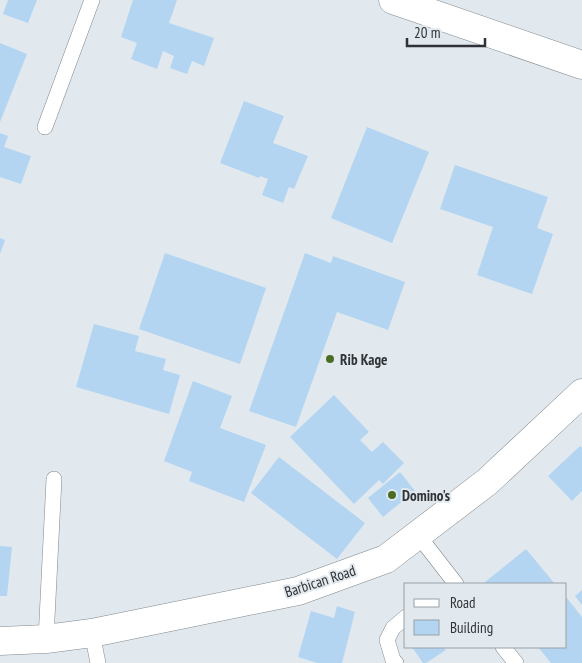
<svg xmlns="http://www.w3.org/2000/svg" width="582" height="663" viewBox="0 0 582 663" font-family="'PT Sans Narrow',sans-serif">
  <rect width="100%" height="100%" fill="#e1e9ef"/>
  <!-- building -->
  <g fill="#b3d5f1">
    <polygon points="8,0 37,0 28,23 3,14"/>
    <polygon points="133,0 177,0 169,23 214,38 204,66 192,61 187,74 170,68 174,56 163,51 157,69 131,59 137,43 121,37"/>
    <polygon points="0,43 27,54 0,122"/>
    <polygon points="244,101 284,116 273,143 308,156 294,189 289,187 283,203 262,195 268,179 260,176 259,178 220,163"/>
    <polygon points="367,127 429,152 392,243 331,218"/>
    <polygon points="0,133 8,136 4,147 31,156 21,184 0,177"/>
    <polygon points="455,165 548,197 537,228 553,234 532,294 477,275 493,227 440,209"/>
    <polygon points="0,238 5,240 0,254"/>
    <polygon points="165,253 266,288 240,364 139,329"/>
    <polygon points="305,253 331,263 333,256 405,282 388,330 337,312 296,427 249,411"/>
    <polygon points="94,324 139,336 135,351 166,359 163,370 180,375 169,414 76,387"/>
    <polygon points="193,381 232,396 220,428 266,445 244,502 189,481 192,472 164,461"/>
    <polygon points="334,395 369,432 360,440 372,452 383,442 404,463 383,484 379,480 354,504 290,437"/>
    <polygon points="580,446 582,448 582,491 572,501 548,476"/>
    <polygon points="279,457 365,523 337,559 251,493"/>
    <polygon points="400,472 415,491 383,517 368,498"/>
    <polygon points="0,546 12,547 7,596 0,596"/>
    <polygon points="526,549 555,584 486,584 485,582"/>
    <polygon points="582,590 582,605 575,596"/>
    <polygon points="566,597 582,617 582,663 551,663 538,647 566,647"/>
    <polygon points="337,606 355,612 342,663 317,663 298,657 311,611 334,618"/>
    <polygon points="412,647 443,647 446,650 426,663 423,663"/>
  </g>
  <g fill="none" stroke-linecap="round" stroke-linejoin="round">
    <defs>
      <g id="service">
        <polyline points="45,127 92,0"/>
        <polyline points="418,535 456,584"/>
        <polyline points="92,633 98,663"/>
        <polyline points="46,639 54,479"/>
        <polyline points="503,647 516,663"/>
        <polyline points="396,663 393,660 387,640 393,628 406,617"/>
      </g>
      <polyline id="minor" points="393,0 582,65"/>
      <polyline id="secondary" points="0,641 46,639 92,633 298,591 386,559 487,482 582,393"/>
    </defs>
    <!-- service casing -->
    <use href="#service" stroke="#81888e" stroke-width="16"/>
    <!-- minor casing -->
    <use href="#minor" stroke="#81888e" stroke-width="29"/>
    <!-- secondary casing -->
    <use href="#secondary" stroke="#81888e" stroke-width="29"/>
    <!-- service -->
    <use href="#service" stroke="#fff" stroke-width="15"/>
    <!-- minor -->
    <use href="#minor" stroke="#fff" stroke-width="28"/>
    <!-- secondary -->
    <use href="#secondary" stroke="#fff" stroke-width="28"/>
  </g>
  <!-- markers -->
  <g fill="#4a6c25" stroke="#e1e9ef" stroke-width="2">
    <circle cx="330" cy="359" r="5"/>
    <circle cx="392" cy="495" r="5"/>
  </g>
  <g text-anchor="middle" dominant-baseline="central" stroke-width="4" stroke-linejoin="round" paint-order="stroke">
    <!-- poi labels -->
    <g font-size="15" font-weight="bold" fill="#303336" stroke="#e1e9ef" text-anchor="start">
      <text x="340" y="359">Rib Kage</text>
      <text x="402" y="495">Domino's</text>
    </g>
    <!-- street labels -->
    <g font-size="15" fill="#303336" stroke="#e1e9ef">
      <text transform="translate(320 581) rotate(-18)">Barbican Road</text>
    </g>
  </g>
  <!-- legend -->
  <rect x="404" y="583" width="162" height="65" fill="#e1e9ef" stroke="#9aa0a5"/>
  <rect x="414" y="599" width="25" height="8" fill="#ffffff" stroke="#9aa0a5"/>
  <text x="450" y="608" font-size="15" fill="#303336">Road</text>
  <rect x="414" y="620" width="25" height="15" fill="#b3d5f1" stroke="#9aa0a5"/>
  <text x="450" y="633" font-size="15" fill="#303336">Building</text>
  <!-- scale -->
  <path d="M407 38v8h78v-8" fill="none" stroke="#303336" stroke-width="2.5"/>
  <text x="414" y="38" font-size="15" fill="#303336" stroke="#e1e9ef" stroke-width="4" paint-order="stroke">20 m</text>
</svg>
